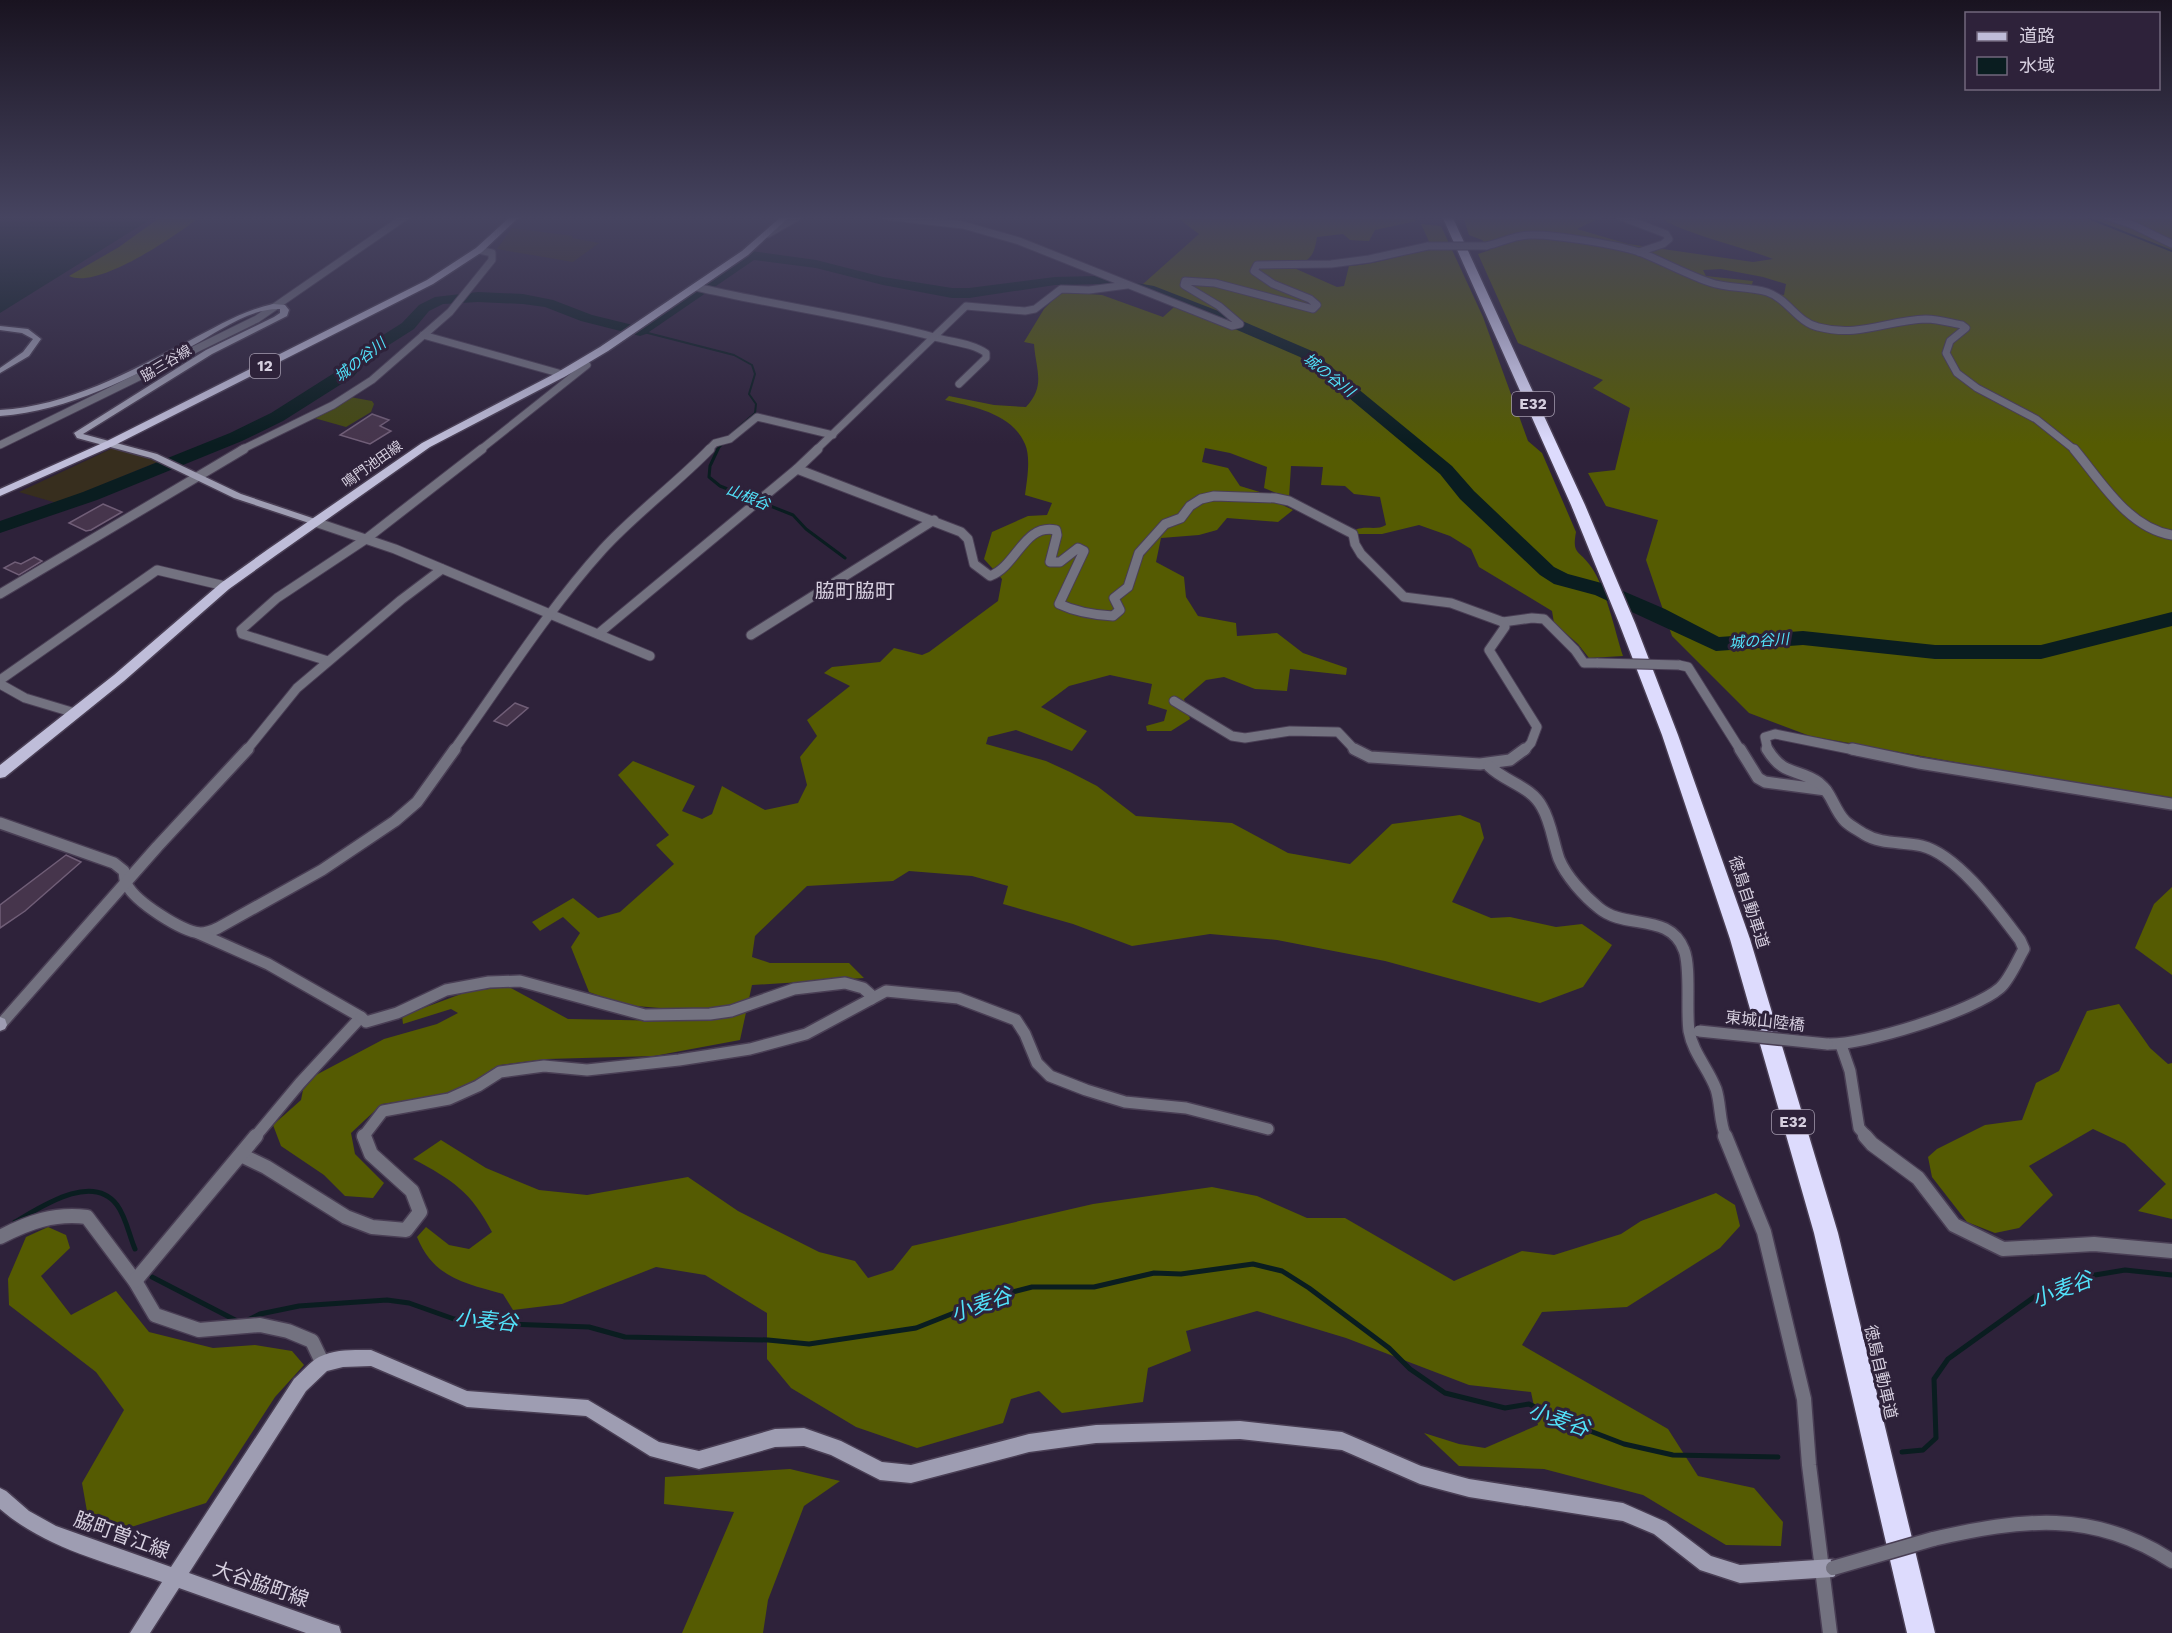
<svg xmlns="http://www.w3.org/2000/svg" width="2172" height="1633" viewBox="0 0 2172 1633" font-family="'Work Sans','Noto Sans JP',sans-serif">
  <rect width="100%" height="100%" fill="#2e223a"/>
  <!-- commercial -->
  <g fill="#372e1e">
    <polygon points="512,228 573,236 572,238 599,243 573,262 497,249"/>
    <polygon points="113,448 160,461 57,503 19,492"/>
  </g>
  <!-- green -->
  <polygon fill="#454a11" points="350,397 372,401 374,404 371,412 346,427 314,418"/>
  <!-- forest -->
  <g fill="#555b02" fill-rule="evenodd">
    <path d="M162,216H201C177,235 98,290 69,276L119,247Z"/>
    <path d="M1175,216H1413L1416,221L1375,230L1369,241L1350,240L1343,234L1317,237C1314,257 1310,259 1294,268L1337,287L1344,286L1349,266C1375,265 1406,254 1432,248L1421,224L1441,226L1483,317L1528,441L1542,453L1576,532C1572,554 1578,550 1589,564C1605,583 1615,632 1623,656L1589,658L1578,644L1554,623L1552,611L1479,567L1471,549L1450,536L1419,525L1382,534H1358L1355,530C1366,525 1376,531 1386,525L1380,497L1354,494L1345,486L1321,485L1323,467L1291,466L1289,498L1264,488L1267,467L1230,453L1205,448L1202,462L1228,468L1240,486L1263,493L1274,501L1293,510L1278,522L1227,518L1217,530L1199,535L1161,538L1156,562L1184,577L1186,597L1198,616L1236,623L1237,636L1277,633L1303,653L1347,668L1346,675L1290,669L1287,691L1255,689L1224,677L1206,680L1184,699L1190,719L1171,731H1147L1146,726L1164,721L1167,710L1148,704L1152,684L1110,675L1069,686L1041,707L1087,731L1072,751L1016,730L988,737L986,744L1046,761L1070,772L1097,786L1136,816L1232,823L1288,853L1350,864L1392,824L1460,815L1480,823L1484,838L1452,902L1491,918L1510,917L1556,927L1582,924L1612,945L1583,987L1540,1003L1385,961L1277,940L1210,934L1132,946L1073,924L1003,904L1008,886L972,876L909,871L893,881L807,886L755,936L752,957L770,963H849L864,978L752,985L740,1040L654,1056L547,1059L500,1065L472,1082L445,1095L382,1104L351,1133L355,1154L384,1183L373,1198L345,1196L324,1175L281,1146L273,1125L301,1100L303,1090L316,1075L384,1039L437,1024L458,1013L451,1009L403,1024L402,1016L469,991L509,987L568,1019L672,1021L671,1009L625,1005L589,992L571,947L580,933L563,917L540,931L532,922L573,898L598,918L620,912L674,864L656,845L669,835L618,775L633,761L695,786L682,811L702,819L712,814L722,786L765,810L798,803L807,785L800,757L817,736L807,720L850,686L824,673L832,667L880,662L894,648L922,655L929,652L998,601L1002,579L984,559L992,532L1028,516L1047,515L1052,503L1025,495C1027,480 1031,458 1025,444C1012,413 973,407 945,400L949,396L994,405L1026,407C1046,385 1036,371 1034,344L1024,342L1044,309L1061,292L1102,295L1163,317L1182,300L1143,284L1199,234Z"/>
    <path d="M1463,216H1599L1602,217L1577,229L1628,244L1753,262L1773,259C1738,245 1686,235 1657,216H2172V801L1810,736L1749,713L1672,636L1646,560L1658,520L1606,506L1588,473L1615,470L1630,408L1593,388L1603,380L1518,343L1478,254L1490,250L1482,240L1469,235ZM1721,269L1763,277L1786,284L1784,295L1750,291L1753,281L1706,276L1703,270Z"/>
    <polygon points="2172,887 2172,975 2135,948 2154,904"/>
    <polygon points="2119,1004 2150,1048 2168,1064 2172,1063 2172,1219 2138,1211 2166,1184 2125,1144 2093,1129 2029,1166 2053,1195 2019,1228 1995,1233 1967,1222 1932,1177 1928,1157 1937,1149 1985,1125 2022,1120 2036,1083 2059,1071 2087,1011"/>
    <path d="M441,1140L486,1168L539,1190L587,1195L688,1177L738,1211L819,1252L855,1261L868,1278L893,1270L912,1246L1093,1204L1212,1187L1257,1196L1307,1218H1345L1454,1281L1522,1251L1554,1255L1621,1234L1641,1221L1716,1193L1735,1205L1740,1226L1720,1248L1627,1307L1542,1312L1522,1345L1668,1429L1698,1476L1754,1488L1783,1522L1781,1546L1726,1545L1643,1495L1544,1469L1459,1466L1424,1433L1459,1444L1485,1448L1538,1425L1531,1392L1469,1385L1346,1338L1257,1311L1186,1331L1191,1351L1148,1368L1143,1402L1062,1413L1039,1391L1011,1399L1003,1423L917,1448L856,1427L791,1388L767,1359V1313L705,1275L656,1267L562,1304L513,1310L503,1294C464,1283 434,1278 417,1237L426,1227L449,1245L469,1249L492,1232C471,1192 453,1180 413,1159Z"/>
    <polygon points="48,1227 66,1235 70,1248 41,1276 71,1315 116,1291 149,1332 213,1348 255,1345 292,1351 304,1365 275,1397 206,1503 122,1530 88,1517 82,1483 124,1410 96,1372 9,1305 8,1279 26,1237"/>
    <polygon points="790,1469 840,1481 804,1506 768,1600 763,1633 682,1633 734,1512 664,1504 665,1477"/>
  </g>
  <!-- water -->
  <polygon fill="#0a1d20" points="0,216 156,216 0,313"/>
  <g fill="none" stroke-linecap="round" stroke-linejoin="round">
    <!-- stream-far2 -->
    <g stroke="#0a1d20" stroke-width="2">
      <polyline points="2083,216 2172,251"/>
      <polyline points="640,331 734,355 752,365 755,374 749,394 756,404 755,413 732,433 717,450"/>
    </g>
    <!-- stream-far1 -->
    <polyline stroke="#0a1d20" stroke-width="3" points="718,449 710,466 709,477 720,486 793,515 806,529 845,558"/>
    <!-- stream -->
    <g stroke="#0a1d20" stroke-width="5">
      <path d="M15,1222C41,1207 92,1172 117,1205C126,1217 129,1235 135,1249"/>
      <polyline points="152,1277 239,1322"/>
      <polyline points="248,1320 260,1314 299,1306 387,1300 409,1303 454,1319 481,1323 589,1327 625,1337 768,1340 809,1344 916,1328 997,1296 1032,1287 1094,1287 1154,1273 1181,1274 1253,1264 1282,1271 1309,1288 1389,1348 1410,1369 1445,1393 1505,1408 1529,1404 1564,1421 1624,1444 1673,1455 1778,1457"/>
      <polyline points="1902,1452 1923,1450 1936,1438 1934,1379 1948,1359 2037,1295 2089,1276 2125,1270 2172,1275"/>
    </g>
    <!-- river -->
    <polygon fill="#0a1d20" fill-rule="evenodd" points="751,251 816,260 883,277 952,288 969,288 1055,277 1096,276 1154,286 1226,314 1312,351 1452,466 1474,491 1554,567 1568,574 1609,585 1665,609 1719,637 1803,631 1935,645 2041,645 2172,612 2172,626 2041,659 1935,659 1803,645 1716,651 1595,595 1554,584 1540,575 1460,499 1440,474 1300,357 1214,320 1146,293 1096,284 1055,285 969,298 952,298 883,285 816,268 754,260 646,334 640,336 581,321 545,307 523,304 478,302 443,304 429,311 414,329 370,357 354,376 283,421 242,441 97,500 0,533 0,521 83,492 230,433 271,413 342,368 358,351 402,323 419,305 435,297 478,292 523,294 553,300 592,315 637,326"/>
  </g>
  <!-- building -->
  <g fill="#46354c" stroke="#705e77" stroke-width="1.5">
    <polygon points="372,414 389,420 380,426 391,431 370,444 340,435"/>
    <polygon points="103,504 122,512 91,530 86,531 69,523"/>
    <polygon points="34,557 42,561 19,575 4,568 15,562 21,564"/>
    <polygon points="515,703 528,708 507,726 494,721"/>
    <polygon points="66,855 81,862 25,911 0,928 0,905"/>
  </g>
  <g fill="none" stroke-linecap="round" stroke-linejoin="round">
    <defs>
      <g id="street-far3">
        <polyline points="884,216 963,225 1019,241 1232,326 1240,324 1219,306 1184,285 1185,281 1215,283 1313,309 1317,305 1310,299 1273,284 1254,271 1257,265 1331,264 1369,259 1428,246"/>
        <polyline points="1619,216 1666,234 1669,239 1663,244 1639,252"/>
        <polyline points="2106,216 2133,225 2172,244"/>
        <polyline points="768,234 799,216"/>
        <path d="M1486,246C1501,243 1514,235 1530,235C1553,234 1620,245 1642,253C1664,262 1686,274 1709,282C1727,289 1748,286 1767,292C1788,299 1797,322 1818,327C1860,338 1887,320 1926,319C1938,319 1951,323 1962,325L1966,328L1950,341L1946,353L1957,373L1977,388L2036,419L2075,450"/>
        <path d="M696,287C776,306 858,316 938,338C953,342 974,344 986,353V358L959,384"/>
        <polyline points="423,335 562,374"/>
        <polyline points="0,445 257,319 406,216"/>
        <polyline points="241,450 333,405 372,380 450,312 492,260 492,253 479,250"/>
        <polyline points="480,450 587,365 581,363"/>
        <polyline points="708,450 715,443 730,439 757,417 833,435"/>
        <polyline points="816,450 966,306 1025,311 1035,309 1061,289 1089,290 1127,285"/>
      </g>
      <g id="street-far2">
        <path d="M2074,449C2101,481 2128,528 2172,535"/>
        <path d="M797,469L961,532L968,539L974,564L990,576C1017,566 1024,523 1056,530L1057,535L1050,562H1060L1078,548L1084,551L1059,604C1076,612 1094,615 1113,616L1120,610L1114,598L1128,587L1139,553L1165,524L1181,518L1190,506L1201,499L1214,496L1275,498L1289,501L1353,534L1355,544L1361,554L1404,597L1451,603L1503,622L1532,618L1544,619L1575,650L1584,663H1598"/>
        <polyline points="315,522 395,549 650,656"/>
        <polyline points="0,594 244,449"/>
        <polyline points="1503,622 1505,627 1489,650 1537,727 1531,743 1524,751"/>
        <polyline points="598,634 797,469 818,449"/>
        <polyline points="751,635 934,520"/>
        <polyline points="328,661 242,634 241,630 277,598 366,539 482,449"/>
        <polyline points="1679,665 1688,667 1741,751"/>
        <polyline points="0,680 157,570 225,586"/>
        <polyline points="0,684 25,698 75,713"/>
        <polyline points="1174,701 1232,736 1245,738 1290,731 1338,732 1356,751"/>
        <polyline points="246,751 297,688 401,600 442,569"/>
        <path d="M453,751C502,683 547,611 603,549C635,514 676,484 710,449"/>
        <polyline points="1768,751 1765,737 1775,734 1859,751"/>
      </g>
      <g id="street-far1">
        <polyline points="1354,749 1370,757 1480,764 1510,760 1525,749"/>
        <polyline points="1740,749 1758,778 1765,782 1826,790"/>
        <path d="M1767,749C1784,777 1798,768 1819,783C1832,793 1834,810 1845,821C1850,826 1858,830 1864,834C1882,845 1902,841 1922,846C1958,855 1998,911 2020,940L2024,949C2017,961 2010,979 2000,988C1974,1011 1862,1046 1827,1044"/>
        <polyline points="1852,749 1919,763 2172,804"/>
        <path d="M1489,766C1505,782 1531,786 1542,807C1551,822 1553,842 1559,859C1566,876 1584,896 1599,908C1625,930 1670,912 1684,950C1691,967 1686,1010 1689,1031C1693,1053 1708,1068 1716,1089C1721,1104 1719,1122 1726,1137"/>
        <path d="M0,823L114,863L124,871C125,876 124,881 127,885C136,902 181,931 200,933C207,933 212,931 218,928L322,870L395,821L417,802L455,749"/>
        <polyline points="198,933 268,964 361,1017 300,1083 255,1137"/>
        <polyline points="361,1017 366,1022 397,1013 446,990 489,982 520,981 645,1015 710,1014 731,1011 794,989 845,983 863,988 871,995 871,999"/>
        <polyline points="1,1024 157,847 248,749"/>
        <polyline points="1841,1045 1850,1071 1859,1128 1867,1137"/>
        <polyline points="363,1137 383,1111 449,1099 478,1086 500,1072 544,1066 587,1070 679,1060 750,1049 806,1034 886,991 958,998 1016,1020 1025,1034 1037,1063 1050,1076 1086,1090 1125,1102 1186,1108 1268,1129"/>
      </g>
      <g id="street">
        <polyline points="1725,1136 1764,1232 1804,1399 1809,1465 1830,1633"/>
        <polyline points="1865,1136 1872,1144 1918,1178 1954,1225 2003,1249 2094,1244 2172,1251"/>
        <polyline points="241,1155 266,1167 346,1217 372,1227 406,1230 420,1212 412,1191 371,1154 364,1136"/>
        <path d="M0,1237C29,1222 54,1213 87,1217L135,1281L155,1315L199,1330L260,1325L288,1331L312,1341L323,1364"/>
        <polyline points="135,1281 256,1136"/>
        <path d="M1933,1539C2021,1519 2093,1509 2172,1561"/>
      </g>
      <g id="secondary">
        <path d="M273,304L285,305L289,310L287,316L212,354L83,434L157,454L241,494L318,520V524H312L234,498L151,458L77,438L74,433L206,350L274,317L280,313V309C249,308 218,332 192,346C131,377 70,411 0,416V410C68,406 129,372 189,341C216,327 242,311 273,304Z"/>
        <polygon points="0,326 28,329 41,339 29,356 0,373 0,368 23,352 33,339 22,333 0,330"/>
        <polygon points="0,1017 5,1019 7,1025 5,1029 0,1031"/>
        <path d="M371,1350L467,1391L588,1400L659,1442L699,1451L775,1429L804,1428L841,1441L882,1462L911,1465L1029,1434L1096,1425L1240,1421L1342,1432L1421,1466L1469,1479L1623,1503L1666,1522L1711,1556L1740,1565L1833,1559L1839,1562L1842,1568L1839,1574L1833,1577L1740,1583L1700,1570L1654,1534L1623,1521L1469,1497L1420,1484L1342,1450L1240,1439L1096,1443L1029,1452L911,1483L880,1480L831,1455L804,1446L775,1447L699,1469L650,1456L586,1416L467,1407L371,1366L343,1367L327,1371L306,1391L189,1573L332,1624L339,1626L341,1633H306L179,1588L150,1633H130L162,1582C106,1562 45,1548 0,1509V1488L6,1491L29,1511L56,1526L171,1567L294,1379C302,1372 310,1362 319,1357C335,1349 354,1350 371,1350Z"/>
      </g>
      <g id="primary">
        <polygon points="511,216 520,216 482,252 433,284 115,445 0,496 0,489 107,441 427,280 476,248"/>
        <polygon points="782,216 790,216 748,255 608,351 566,376 430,447 275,556 229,589 124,681 5,777 0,778 0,765 114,675 221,583 267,550 422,443 558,372 600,347 742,251"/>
      </g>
      <polygon id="highway" points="1442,216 1452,216 1585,505 1635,623 1678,735 1750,939 1838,1233 1935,1633 1907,1633 1814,1233 1730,939 1662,735 1619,623 1571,505"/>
    </defs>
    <!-- street-far3 casing -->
    <use href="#street-far3" stroke="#493e54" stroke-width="9"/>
    <!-- street-far2 casing -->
    <use href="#street-far2" stroke="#493e54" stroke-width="11"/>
    <!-- street-far1 casing -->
    <use href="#street-far1" stroke="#493e54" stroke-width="14"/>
    <!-- street casing -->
    <use href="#street" stroke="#493e54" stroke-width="17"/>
    <!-- secondary casing -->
    <use href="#secondary" stroke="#493e54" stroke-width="3"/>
    <!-- primary casing -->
    <use href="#primary" stroke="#493e54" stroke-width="3"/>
    <!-- highway casing -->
    <use href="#highway" stroke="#493e54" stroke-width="3"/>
    <!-- street-far3 -->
    <use href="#street-far3" stroke="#737280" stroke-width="7"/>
    <!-- street-far2 -->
    <use href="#street-far2" stroke="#737280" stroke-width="9"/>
    <!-- street-far1 -->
    <use href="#street-far1" stroke="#737280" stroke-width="11"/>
    <!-- street -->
    <use href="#street" stroke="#737280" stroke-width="14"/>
    <!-- secondary -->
    <use href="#secondary" fill="#9e9db2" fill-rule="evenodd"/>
    <!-- primary -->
    <use href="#primary" fill="#bfbdd9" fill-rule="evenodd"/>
    <!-- highway -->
    <use href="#highway" fill="#dddbfd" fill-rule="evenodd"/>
    <defs>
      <polyline id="street-bridge-far3" points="1428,246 1486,246"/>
      <polyline id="street-bridge-far2" points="1598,663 1679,665"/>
      <polyline id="street-bridge-far1" points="1699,1031 1827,1044"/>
      <polyline id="street-bridge" points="1833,1568 1933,1539"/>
    </defs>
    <!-- street-bridge-far3 casing -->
    <use href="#street-bridge-far3" stroke="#493e54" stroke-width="9" stroke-linecap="butt"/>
    <!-- street-bridge-far2 casing -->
    <use href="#street-bridge-far2" stroke="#493e54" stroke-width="11" stroke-linecap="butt"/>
    <!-- street-bridge-far1 casing -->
    <use href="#street-bridge-far1" stroke="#493e54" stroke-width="14" stroke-linecap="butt"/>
    <!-- street-bridge casing -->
    <use href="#street-bridge" stroke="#493e54" stroke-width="17" stroke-linecap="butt"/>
    <!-- street-bridge-far3 -->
    <use href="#street-bridge-far3" stroke="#737280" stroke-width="7"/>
    <!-- street-bridge-far2 -->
    <use href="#street-bridge-far2" stroke="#737280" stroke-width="9"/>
    <!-- street-bridge-far1 -->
    <use href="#street-bridge-far1" stroke="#737280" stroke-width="11"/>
    <!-- street-bridge -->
    <use href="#street-bridge" stroke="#737280" stroke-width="14"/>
  </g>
  <!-- sky -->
  <linearGradient id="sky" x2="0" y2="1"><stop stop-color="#191320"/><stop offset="0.49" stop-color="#464460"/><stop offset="1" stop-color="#464460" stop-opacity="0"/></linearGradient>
  <rect width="2172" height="444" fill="url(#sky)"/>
  <g text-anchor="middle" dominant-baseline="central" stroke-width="6" stroke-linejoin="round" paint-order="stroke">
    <!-- far-street labels -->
    <g font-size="14" fill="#d6cfdf" stroke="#2e223a">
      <text transform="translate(166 363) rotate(-31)">脇三谷線</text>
      <text transform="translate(372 464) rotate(-35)">鳴門池田線</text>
    </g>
    <!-- far-water labels -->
    <g font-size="15" font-style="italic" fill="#52e2fa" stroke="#2e223a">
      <text transform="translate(360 360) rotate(-38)">城の谷川</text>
      <text transform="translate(1329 375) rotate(38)">城の谷川</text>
      <text transform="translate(748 497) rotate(22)">山根谷</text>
      <text transform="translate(1759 641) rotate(-4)">城の谷川</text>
    </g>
    <!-- shield labels -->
    <g fill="#2e223a" stroke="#a49bae" stroke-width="1.5">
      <rect x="250" y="354" width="30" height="24" rx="4.5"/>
      <rect x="1512" y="392" width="42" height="24" rx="4.5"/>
      <rect x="1772" y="1110" width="42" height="24" rx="4.5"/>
    </g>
    <g font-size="15" font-weight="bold" fill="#d6cfdf">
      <text x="265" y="366">12</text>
      <text x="1533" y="404">E32</text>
      <text x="1793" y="1122">E32</text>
    </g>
    <!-- street labels -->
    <g font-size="16" fill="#d6cfdf" stroke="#2e223a">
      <text transform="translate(1749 902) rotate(72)">徳島自動車道</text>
      <text transform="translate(1765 1021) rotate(6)">東城山陸橋</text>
      <text transform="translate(1881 1372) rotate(77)">徳島自動車道</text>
    </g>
    <!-- quarter labels -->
    <g font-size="20" fill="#d6cfdf" stroke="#2e223a">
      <text x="855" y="591">脇町脇町</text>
    </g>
    <!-- near-street labels -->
    <g font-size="20" fill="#d6cfdf" stroke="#2e223a">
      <text transform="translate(122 1535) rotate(20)">脇町曽江線</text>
      <text transform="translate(261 1584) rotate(19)">大谷脇町線</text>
    </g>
    <!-- near-water labels -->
    <g font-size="21" font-style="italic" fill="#52e2fa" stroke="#2e223a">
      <text transform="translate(2062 1289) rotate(-21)">小麦谷</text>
      <text transform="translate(981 1304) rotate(-19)">小麦谷</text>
      <text transform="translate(486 1320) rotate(6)">小麦谷</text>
      <text transform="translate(1559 1419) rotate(19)">小麦谷</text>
    </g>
  </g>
  <!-- legend -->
  <rect x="1965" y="12" width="195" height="78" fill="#2e223a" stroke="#71677c" stroke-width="1.5"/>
  <rect x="1977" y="32" width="30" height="9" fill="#bfbdd9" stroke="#71677c" stroke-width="1.5"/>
  <text x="2019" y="42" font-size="18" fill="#d6cfdf">道路</text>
  <rect x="1977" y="57" width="30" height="18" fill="#0a1d20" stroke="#71677c" stroke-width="1.5"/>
  <text x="2019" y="72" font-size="18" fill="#d6cfdf">水域</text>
</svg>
